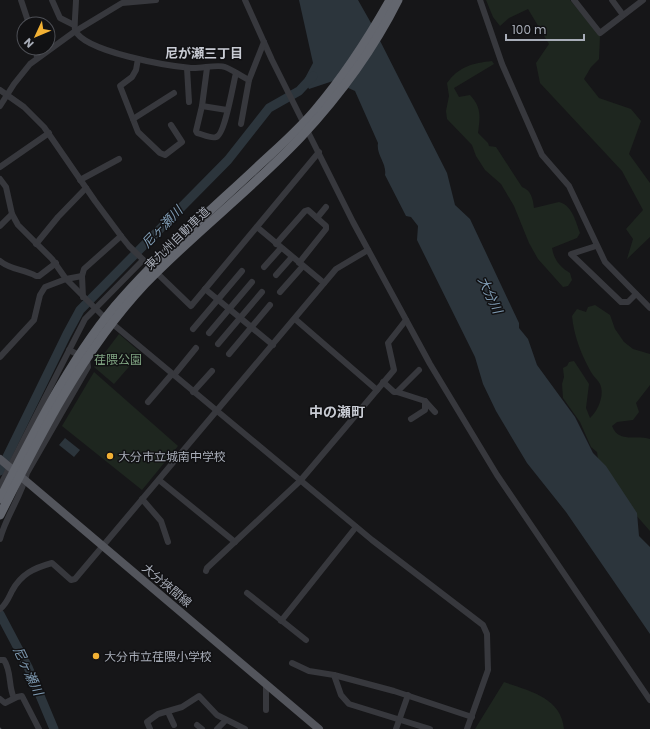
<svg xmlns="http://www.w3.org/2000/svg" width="650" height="729" viewBox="0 0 650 729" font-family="Poppins,'Noto Sans JP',sans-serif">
  <rect width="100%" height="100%" fill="#161618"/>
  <!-- green -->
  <g fill="#1e261f">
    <polygon points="486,0 570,0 600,36 599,59 591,67 584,79 599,98 631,109 641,121 629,154 650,183 650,237 627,259 633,239 626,229 643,210 622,171 540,83 536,63 549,44 528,9 509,18 500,26 493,17"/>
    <path d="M492,61L494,64L454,88L459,97L470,95C482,108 480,117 478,133L488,143L489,146L496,147L522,187C531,190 533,199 534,208L559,202C572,205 576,222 580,233L577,238L552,248C554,260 560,267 570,273L572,280L568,286L563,287L538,259L529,243L514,206L501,184L485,170L476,156L472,145L447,119L446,111L449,96L447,83C458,67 473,63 492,61Z"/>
    <path d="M595,305L610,315L615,329L624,342L633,349L650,354V385L636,403L639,412L633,420L617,422L612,426C619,444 636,434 650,439V531L628,506L598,459L597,452L591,447L580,422L563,398L562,384L564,377L563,368L567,366L569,362L574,361L589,384L586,408L590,418C598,411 605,395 600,384C598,380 593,376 591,372C581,354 574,336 572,316L577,309L586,312L588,307Z"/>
    <polygon points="119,334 141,353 114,384 94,367"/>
    <polygon points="94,372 178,446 142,490 62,426"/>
    <path d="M504,682C529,691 561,697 564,729H475Z"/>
  </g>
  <!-- water -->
  <g fill="#2c353c">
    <path d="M299,0H358L371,23L447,173L455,205L470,219L519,323V328L528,339L537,365L575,417L593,453L606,466L637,513L639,536L650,547V634L566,512L527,463L496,411L483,384L475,357L417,240L418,226L411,217L406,216L385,175C387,163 376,155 378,143L355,91L333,81L309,89L304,80L313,63Z"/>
    <polygon points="65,438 80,450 74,457 59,445"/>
  </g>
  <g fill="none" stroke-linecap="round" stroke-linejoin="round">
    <!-- river -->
    <g stroke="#2c353c" stroke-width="9">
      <polyline points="0,471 67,334 80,310 228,160 269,108 299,91 313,76"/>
      <polyline points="0,614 28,667 54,729"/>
    </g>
    <!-- minor -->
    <g stroke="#37383d" stroke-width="6">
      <polyline points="21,0 29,24"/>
      <polyline points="52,0 60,18 74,25"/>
      <path d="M76,0C76,5 74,27 75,30C84,52 169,66 191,68C200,69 218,64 225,67C233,70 241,76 249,80L241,124"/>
      <polyline points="245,0 272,60 353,222 430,364 497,475 650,700"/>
      <polyline points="480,0 502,64 542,155 569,186 605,262 650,308"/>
      <polyline points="574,0 600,33 643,0"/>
      <polyline points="612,0 623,15"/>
      <polyline points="36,48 37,58"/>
      <polyline points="138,59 136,70 132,77 120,86 138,132 160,153 165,155 182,142 171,125"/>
      <polyline points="187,68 189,102"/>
      <path d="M207,68L202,106L196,131L197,133C202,134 211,139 216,137C225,135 233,84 236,73"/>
      <polyline points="249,80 264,42"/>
      <polyline points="0,90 24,107 44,127 95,201 121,236"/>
      <polyline points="0,106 14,84 30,64 74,32 122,3 156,0"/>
      <polyline points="202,106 227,110"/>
      <polyline points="133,119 174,93"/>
      <polyline points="0,167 49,133"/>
      <polyline points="0,179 6,187 12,214 18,225 52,259 66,279 102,315 372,540 483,625 487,634 488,670 467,729"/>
      <polyline points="80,180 119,159"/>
      <polyline points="317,218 326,207"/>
      <polyline points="0,226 12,214"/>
      <polyline points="257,227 324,283"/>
      <polyline points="36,244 58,217 86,188"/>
      <polyline points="276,244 305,211 308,210 326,226 326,229 299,263"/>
      <polyline points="596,246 571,254 621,302 628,302 636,294"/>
      <path d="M0,261C10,270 24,269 36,276H39L56,263"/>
      <polyline points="264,267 281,248"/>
      <polyline points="276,275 292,257"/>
      <polyline points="205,289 273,345"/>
      <polyline points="280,292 303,266"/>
      <polyline points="83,297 82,276 84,269 121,236 129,246 191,306 319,152"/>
      <polyline points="295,319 377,390"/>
      <polyline points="193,329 242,271"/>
      <polyline points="209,333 252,282"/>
      <polyline points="218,344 262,292"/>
      <polyline points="229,354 270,305"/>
      <polyline points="0,357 34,320 40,295 45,287 66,279 82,276"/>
      <polyline points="174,375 196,348"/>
      <polyline points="383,382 394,392 397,392 419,370"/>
      <polyline points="193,392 212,371"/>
      <polyline points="397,392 425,401 435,412"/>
      <polyline points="148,402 172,374"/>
      <polyline points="411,419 425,410 425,401"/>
      <polyline points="159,480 235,542"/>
      <polyline points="0,486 85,319 143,260"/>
      <polyline points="142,499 161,521 168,542"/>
      <path d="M0,539C6,516 21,497 27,473L88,367L87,359L69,350"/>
      <polyline points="206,571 207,568 300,481 394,370 388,343 406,320"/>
      <polyline points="247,593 306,640"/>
      <path d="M0,609C6,605 9,597 12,591C21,574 34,568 52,563L71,580L75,579L336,269L368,250"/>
      <polyline points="281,621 356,527"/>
      <path d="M0,660H4C12,672 8,686 14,698"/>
      <polyline points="292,663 309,671 334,675 394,691 472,717"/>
      <polyline points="334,675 341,695 349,704 430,729"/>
      <polyline points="0,699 5,703 17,697 22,696 39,729"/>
      <polyline points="266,710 266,684"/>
      <polyline points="168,712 174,725"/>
      <polyline points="197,725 202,729"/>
      <polyline points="150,729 147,722 158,714 182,707 199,696 217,715 245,729"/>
      <polyline points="217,729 226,720"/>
      <polyline points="396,729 408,695"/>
    </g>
    <!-- major -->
    <polyline stroke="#53555c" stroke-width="8" points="0,459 319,729"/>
    <!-- rail -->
    <polyline stroke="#4a4c52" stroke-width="1.5" stroke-dasharray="5 4" stroke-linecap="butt" points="0,728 1,729"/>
    <!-- highway-bridge -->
    <g stroke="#63666e" stroke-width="9">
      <path d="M0,499C33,434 74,351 123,297C164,251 210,211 254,170C275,150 298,131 316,109C345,75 368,39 390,0"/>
      <path d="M0,515C40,435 83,350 145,284C195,232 252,189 301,137C339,96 373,50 398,0"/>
    </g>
  </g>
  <!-- markers -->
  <g fill="#f2b134" stroke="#111113" stroke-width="1.5">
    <circle cx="110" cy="456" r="4"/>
    <circle cx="96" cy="656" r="4"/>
  </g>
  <g text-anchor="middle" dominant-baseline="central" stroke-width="3" stroke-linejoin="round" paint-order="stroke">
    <!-- street labels -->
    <g font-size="12" fill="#a8adb8" stroke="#111113">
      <text transform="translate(177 238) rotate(-44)">東九州自動車道</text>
      <text transform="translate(167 585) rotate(40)">大分挾間線</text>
    </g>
    <!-- park labels -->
    <g font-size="12" fill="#7fa381" stroke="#111113">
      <text x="118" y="359">荏隈公園</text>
    </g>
    <!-- poi labels -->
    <g font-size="12" fill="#a8adb8" stroke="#111113" text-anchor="start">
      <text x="118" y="456">大分市立城南中学校</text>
      <text x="104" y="656">大分市立荏隈小学校</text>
    </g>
    <!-- neighbourhood labels -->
    <g font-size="13" font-weight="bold" fill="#c9ccd4" stroke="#111113">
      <text x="204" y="53">尼が瀬三丁目</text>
    </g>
    <!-- water labels -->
    <g font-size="13" font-style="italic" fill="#7f9bb3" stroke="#111113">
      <text transform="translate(162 227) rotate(-46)">尼ヶ瀬川</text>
      <text transform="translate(490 295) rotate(65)">大分川</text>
      <text transform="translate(28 671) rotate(65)">尼ヶ瀬川</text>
    </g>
    <!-- quarter labels -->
    <g font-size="14" font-weight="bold" fill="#c9ccd4" stroke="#111113">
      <text x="337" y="412">中の瀬町</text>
    </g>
  </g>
  <!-- north arrow -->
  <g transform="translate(36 36) rotate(226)"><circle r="19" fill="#111113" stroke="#4d4f55"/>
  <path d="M0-3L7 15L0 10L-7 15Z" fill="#f2b134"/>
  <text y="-6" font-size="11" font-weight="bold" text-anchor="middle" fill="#a8adb8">N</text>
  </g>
  <!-- scale -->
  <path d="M506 34v6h78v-6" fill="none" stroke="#a8adb8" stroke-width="2"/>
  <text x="512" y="34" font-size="12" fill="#a8adb8" stroke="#111113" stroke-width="3" paint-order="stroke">100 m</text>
</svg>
